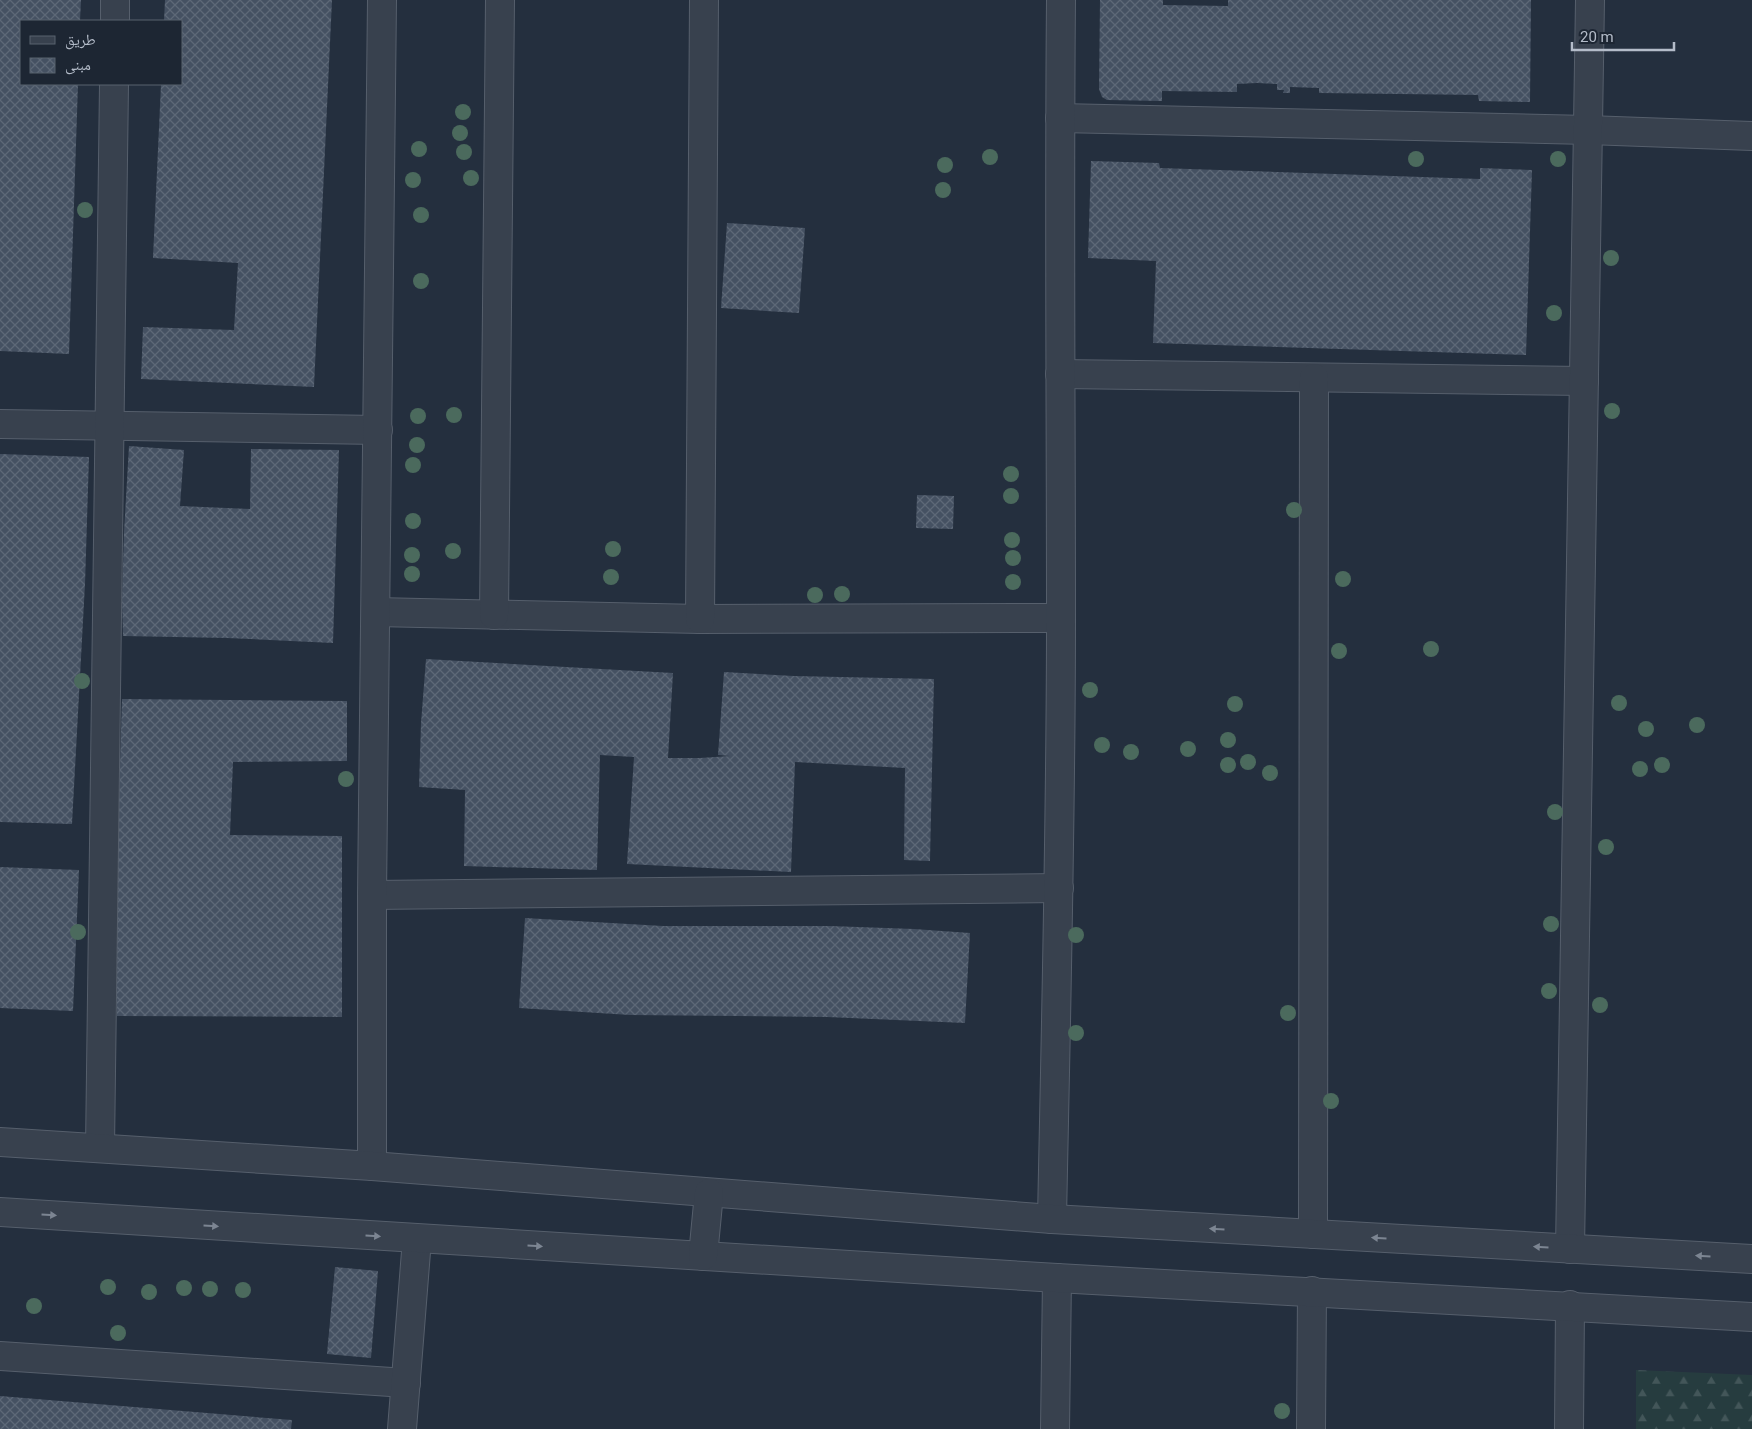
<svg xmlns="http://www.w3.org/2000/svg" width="1752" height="1429" viewBox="0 0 1752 1429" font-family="Roboto,'Noto Naskh Arabic',sans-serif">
  <defs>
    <pattern id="forest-firs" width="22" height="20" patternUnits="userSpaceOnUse" patternTransform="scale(1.25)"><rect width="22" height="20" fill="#263c3f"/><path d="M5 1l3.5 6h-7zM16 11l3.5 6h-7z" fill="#435659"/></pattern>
    <pattern id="building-cross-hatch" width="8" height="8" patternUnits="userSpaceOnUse" patternTransform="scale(1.25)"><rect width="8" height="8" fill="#455162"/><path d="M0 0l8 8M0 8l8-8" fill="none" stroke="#5d6877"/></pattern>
  </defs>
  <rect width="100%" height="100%" fill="#242f3e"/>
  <!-- forest -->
  <polygon fill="url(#forest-firs)" points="1636,1370 1752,1375 1752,1429 1636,1429"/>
  <!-- building -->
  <g fill="url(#building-cross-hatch)">
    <polygon points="0,0 81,0 80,21 21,21 21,84 78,84 69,354 0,351"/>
    <polygon points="165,0 332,0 314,387 141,379 143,327 234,330 238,263 153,258 161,84 181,84 181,21 164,21"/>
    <polygon points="1100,0 1163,0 1163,5 1228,6 1228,0 1531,0 1530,102 1479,101 1478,95 1319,93 1319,88 1290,87 1290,93 1283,93 1284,90 1277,90 1277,84 1257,83 1237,84 1237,92 1162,91 1162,101 1107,100 1102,97 1099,89"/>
    <polygon points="1091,161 1159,163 1160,168 1480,179 1480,168 1532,170 1526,355 1153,343 1156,261 1088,258"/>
    <polygon points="727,223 805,228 799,313 721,308"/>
    <polygon points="129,446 184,450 180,506 250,509 251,449 339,450 333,643 227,638 123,636 122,601 124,532"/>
    <polygon points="0,454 89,457 85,584 72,824 0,822"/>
    <polygon points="917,495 954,496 953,529 916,528"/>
    <polygon points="426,659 673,673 668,758 700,758 730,756 718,755 724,672 794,676 934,679 930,861 904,860 905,768 795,762 791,872 627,864 634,757 600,755 597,870 464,866 465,790 419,787 421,723"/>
    <polygon points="122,699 347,701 347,761 233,762 230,835 342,836 342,1017 117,1016 117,864"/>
    <polygon points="0,867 79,870 73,1011 0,1008"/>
    <polygon points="525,918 663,926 830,926 914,929 970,933 965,1023 827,1017 630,1015 519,1008"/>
    <polygon points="335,1267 378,1271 371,1358 327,1354"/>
    <polygon points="0,1396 292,1420 291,1429 0,1429"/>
  </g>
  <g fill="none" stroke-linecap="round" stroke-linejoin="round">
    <defs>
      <g id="minor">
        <polyline points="115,21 115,0"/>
        <polyline points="1060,118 1588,130 1752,136"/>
        <polyline points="1060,374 1584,381"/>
        <polyline points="0,424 378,430"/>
        <polyline points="376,612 700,619 1061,618"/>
        <polyline points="494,615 500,0"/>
        <polyline points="700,619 704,0"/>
        <polyline points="372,895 1059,888"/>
        <polyline points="100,1148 114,84"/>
        <polyline points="372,1166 372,895 382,0"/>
        <path d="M1052,1219C1056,1019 1061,819 1061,619C1061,413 1059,206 1061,0"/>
        <polyline points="1313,1234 1314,378"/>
        <polyline points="1570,1249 1590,0"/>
        <polyline points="0,1356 406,1383"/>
        <polyline points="402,1429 417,1239"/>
        <polyline points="1055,1429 1057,1278"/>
        <polyline points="1311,1429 1312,1291"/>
        <polyline points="1569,1429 1570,1305"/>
      </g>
      <g id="tertiary">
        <polyline points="0,1142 372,1166 1052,1219 1752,1259"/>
        <polyline points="0,1212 1057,1278 1752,1317"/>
        <polyline points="703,1256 709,1193"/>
      </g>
    </defs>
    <!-- minor casing -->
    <use href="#minor" stroke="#565f6c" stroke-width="30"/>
    <!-- tertiary casing -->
    <use href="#tertiary" stroke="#565f6c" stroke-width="30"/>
    <!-- minor -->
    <use href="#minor" stroke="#38414e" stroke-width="28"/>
    <!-- tertiary -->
    <use href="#tertiary" stroke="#38414e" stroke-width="28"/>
  </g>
  <!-- trees -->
  <g fill="#4b6a5d">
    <circle cx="463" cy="112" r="8"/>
    <circle cx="460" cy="133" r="8"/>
    <circle cx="419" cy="149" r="8"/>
    <circle cx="464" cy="152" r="8"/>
    <circle cx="990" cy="157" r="8"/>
    <circle cx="1416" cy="159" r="8"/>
    <circle cx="1558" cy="159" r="8"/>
    <circle cx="945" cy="165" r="8"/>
    <circle cx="471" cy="178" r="8"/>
    <circle cx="413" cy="180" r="8"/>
    <circle cx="943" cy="190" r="8"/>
    <circle cx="85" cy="210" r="8"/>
    <circle cx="421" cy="215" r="8"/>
    <circle cx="1611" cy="258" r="8"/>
    <circle cx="421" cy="281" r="8"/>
    <circle cx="1554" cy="313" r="8"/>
    <circle cx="1612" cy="411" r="8"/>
    <circle cx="454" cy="415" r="8"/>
    <circle cx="418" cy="416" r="8"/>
    <circle cx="417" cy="445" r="8"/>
    <circle cx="413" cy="465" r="8"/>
    <circle cx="1011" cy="474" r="8"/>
    <circle cx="1011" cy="496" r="8"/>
    <circle cx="1294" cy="510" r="8"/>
    <circle cx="413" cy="521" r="8"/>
    <circle cx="1012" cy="540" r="8"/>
    <circle cx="613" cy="549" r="8"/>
    <circle cx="453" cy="551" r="8"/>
    <circle cx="412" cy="555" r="8"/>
    <circle cx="1013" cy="558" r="8"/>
    <circle cx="412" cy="574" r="8"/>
    <circle cx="611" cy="577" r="8"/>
    <circle cx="1343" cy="579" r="8"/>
    <circle cx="1013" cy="582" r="8"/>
    <circle cx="842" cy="594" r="8"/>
    <circle cx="815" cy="595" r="8"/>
    <circle cx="1431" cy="649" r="8"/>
    <circle cx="1339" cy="651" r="8"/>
    <circle cx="82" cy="681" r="8"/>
    <circle cx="1090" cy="690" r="8"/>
    <circle cx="1619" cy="703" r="8"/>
    <circle cx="1235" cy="704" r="8"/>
    <circle cx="1697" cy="725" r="8"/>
    <circle cx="1646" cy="729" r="8"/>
    <circle cx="1228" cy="740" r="8"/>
    <circle cx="1102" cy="745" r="8"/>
    <circle cx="1188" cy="749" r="8"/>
    <circle cx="1131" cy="752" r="8"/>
    <circle cx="1248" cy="762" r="8"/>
    <circle cx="1228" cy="765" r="8"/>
    <circle cx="1662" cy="765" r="8"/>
    <circle cx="1640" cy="769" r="8"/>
    <circle cx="1270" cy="773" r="8"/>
    <circle cx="346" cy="779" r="8"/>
    <circle cx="1555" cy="812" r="8"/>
    <circle cx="1606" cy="847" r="8"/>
    <circle cx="1551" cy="924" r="8"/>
    <circle cx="78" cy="932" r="8"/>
    <circle cx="1076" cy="935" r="8"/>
    <circle cx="1549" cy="991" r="8"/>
    <circle cx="1600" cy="1005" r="8"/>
    <circle cx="1288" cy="1013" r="8"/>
    <circle cx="1076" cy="1033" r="8"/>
    <circle cx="1331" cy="1101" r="8"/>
    <circle cx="108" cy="1287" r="8"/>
    <circle cx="184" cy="1288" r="8"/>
    <circle cx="210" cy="1289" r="8"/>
    <circle cx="243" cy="1290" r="8"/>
    <circle cx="149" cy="1292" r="8"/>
    <circle cx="34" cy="1306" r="8"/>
    <circle cx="118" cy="1333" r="8"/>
    <circle cx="1282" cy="1411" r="8"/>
  </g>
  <!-- one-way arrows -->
  <defs><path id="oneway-solid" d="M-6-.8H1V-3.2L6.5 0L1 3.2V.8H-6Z" transform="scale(1.25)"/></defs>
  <g fill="#7c8592">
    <use href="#oneway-solid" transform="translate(49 1215) rotate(4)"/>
    <use href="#oneway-solid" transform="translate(211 1226) rotate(4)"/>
    <use href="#oneway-solid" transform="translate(1217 1229) rotate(-177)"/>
    <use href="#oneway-solid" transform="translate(373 1236) rotate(4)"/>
    <use href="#oneway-solid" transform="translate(1379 1238) rotate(-177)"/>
    <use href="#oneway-solid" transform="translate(535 1246) rotate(3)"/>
    <use href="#oneway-solid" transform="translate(1541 1247) rotate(-177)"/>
    <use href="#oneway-solid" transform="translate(1703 1256) rotate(-177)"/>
  </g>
  <!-- legend -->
  <rect x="20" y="20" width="162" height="65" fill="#1d2633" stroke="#59626f"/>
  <rect x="30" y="36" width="25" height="8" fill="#38414e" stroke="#59626f"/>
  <text x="65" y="45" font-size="15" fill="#b4bcc9">طريق</text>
  <rect x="30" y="58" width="25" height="15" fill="url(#building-cross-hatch)" stroke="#59626f"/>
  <text x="65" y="70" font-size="15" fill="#b4bcc9">مبنى</text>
  <!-- scale -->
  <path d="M1572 42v8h102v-8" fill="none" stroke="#b4bcc9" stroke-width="2.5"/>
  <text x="1580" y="42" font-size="15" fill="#b4bcc9" stroke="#1d2633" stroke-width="4" paint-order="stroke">20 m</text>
</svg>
